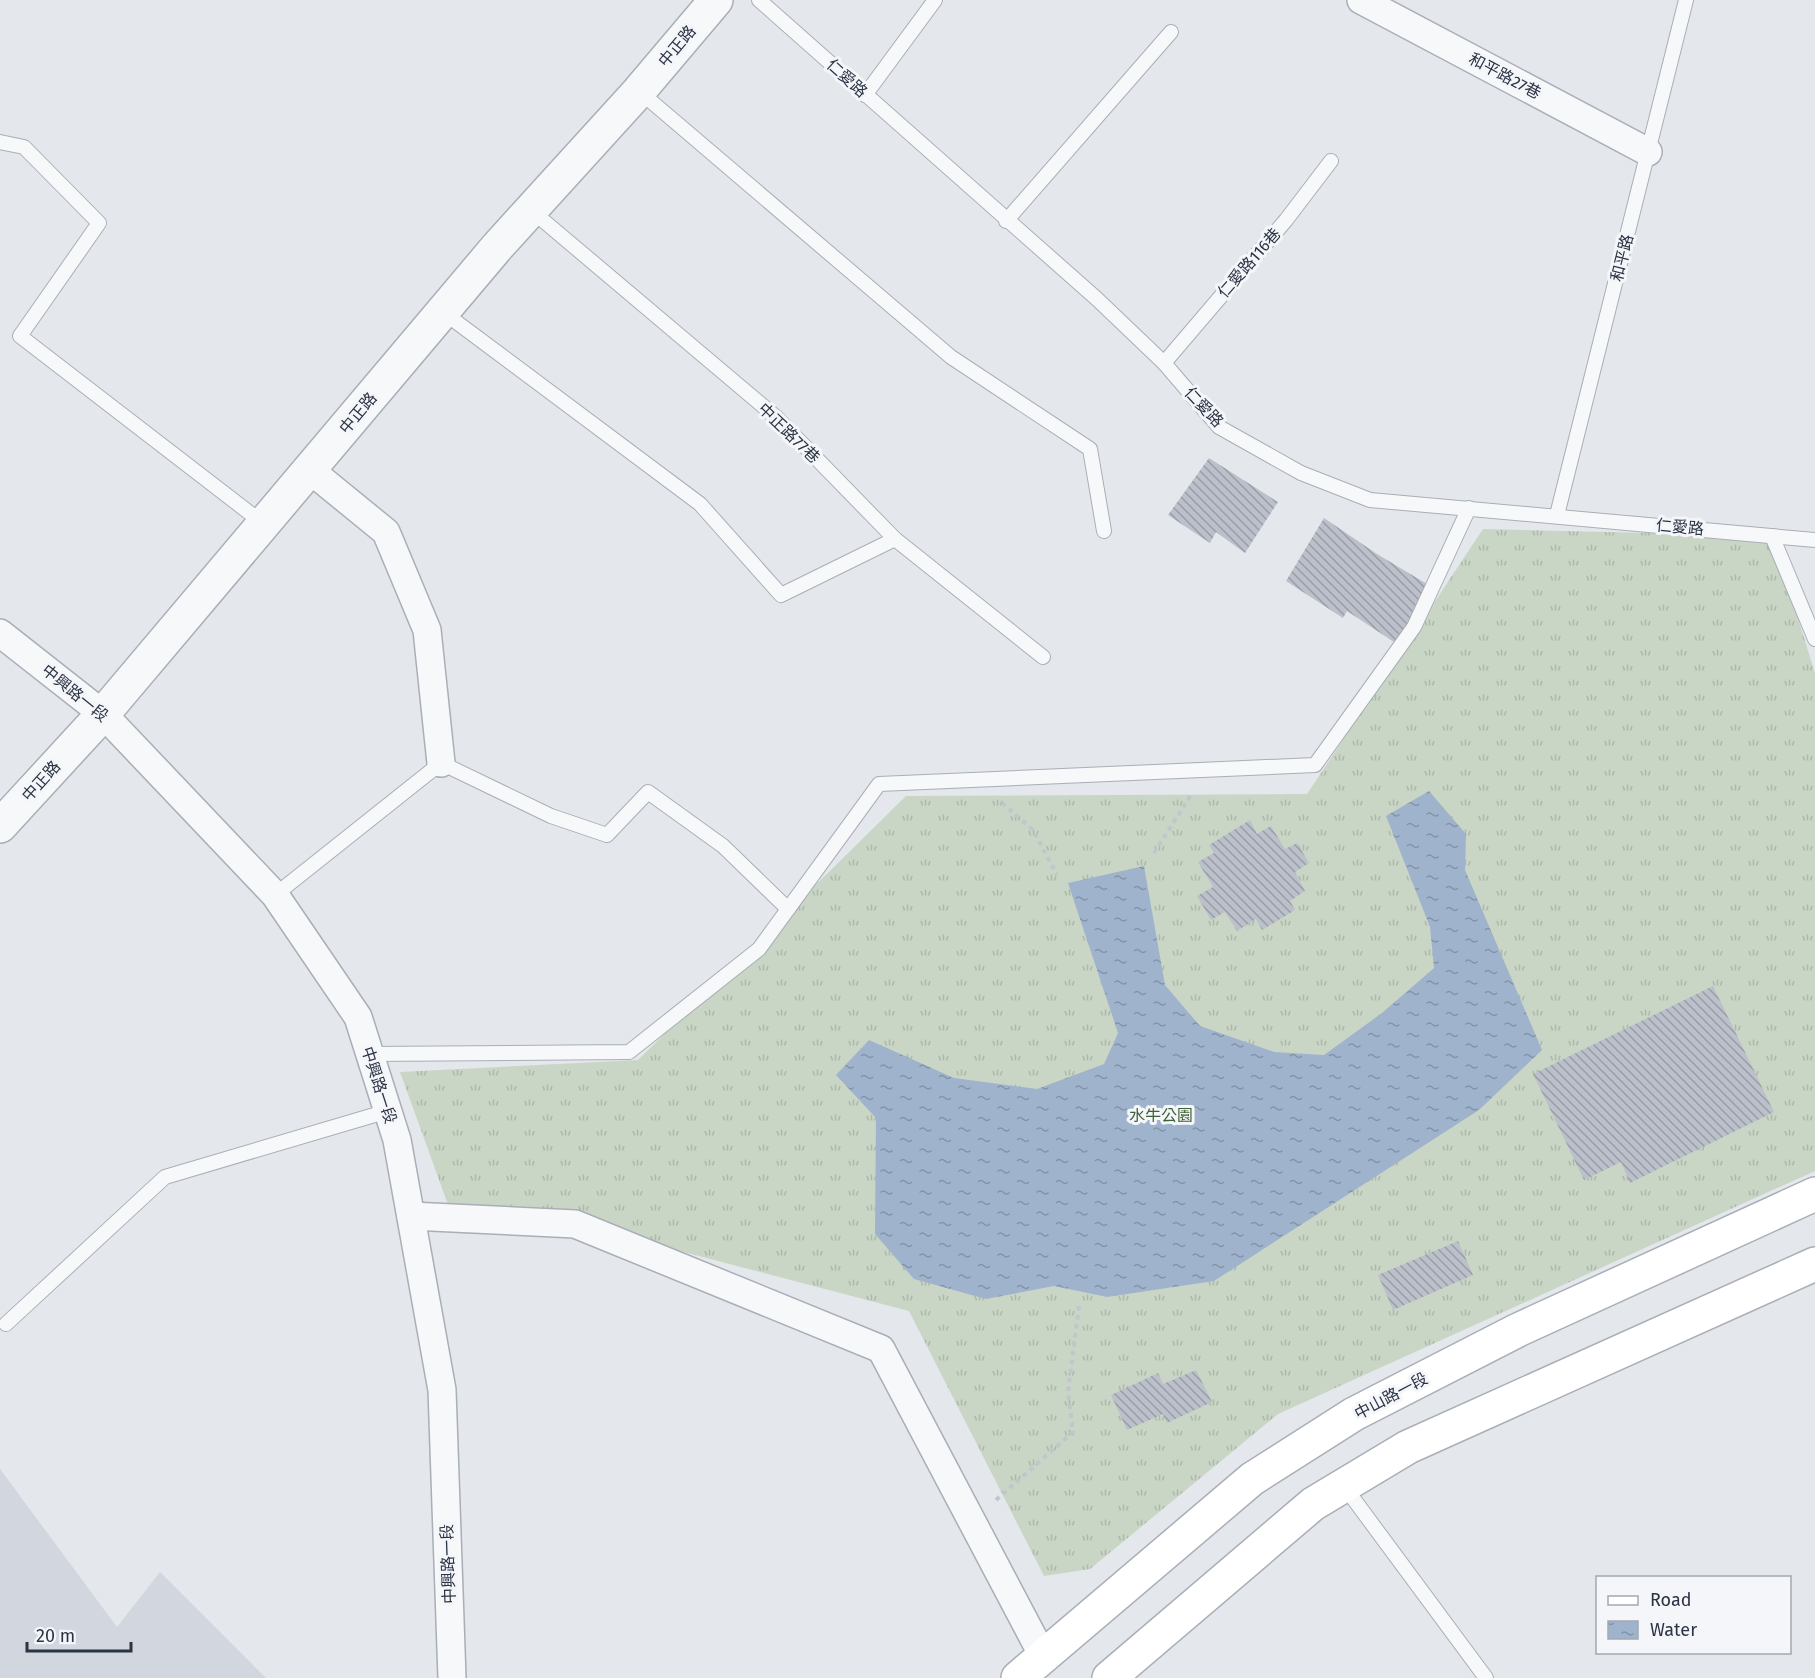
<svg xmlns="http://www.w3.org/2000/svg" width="1815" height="1678" viewBox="0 0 1815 1678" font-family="'Fira Sans','Noto Sans TC',sans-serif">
  <defs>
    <pattern id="grass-tufts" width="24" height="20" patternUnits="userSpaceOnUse" patternTransform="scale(1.5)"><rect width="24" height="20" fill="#c9d6c5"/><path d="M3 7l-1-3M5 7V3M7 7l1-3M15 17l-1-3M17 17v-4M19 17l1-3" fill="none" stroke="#adb8ab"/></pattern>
    <pattern id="water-ripples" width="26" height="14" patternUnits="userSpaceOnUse" patternTransform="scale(1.5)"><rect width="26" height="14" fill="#9fb4cc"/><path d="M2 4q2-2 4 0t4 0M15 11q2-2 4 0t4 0" fill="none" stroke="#8293a7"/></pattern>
    <pattern id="building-back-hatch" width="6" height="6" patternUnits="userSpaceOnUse" patternTransform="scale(1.5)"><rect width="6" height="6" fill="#bbc0ca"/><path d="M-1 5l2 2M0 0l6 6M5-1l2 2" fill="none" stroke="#989da6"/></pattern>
  </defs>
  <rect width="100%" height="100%" fill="#e4e7ec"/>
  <!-- built -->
  <polygon fill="#d2d6de" points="0,1469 117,1627 160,1572 266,1678 0,1678"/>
  <!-- grass -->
  <polygon fill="url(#grass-tufts)" points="1483,529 1772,536 1815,673 1815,1171 1278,1414 1090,1569 1044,1576 909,1311 561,1220 455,1224 400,1072 638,1060 906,796 1307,794"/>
  <!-- water -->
  <polygon fill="url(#water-ripples)" points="1429,791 1466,834 1465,870 1542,1050 1479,1110 1214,1281 1107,1297 1054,1286 986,1299 914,1279 875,1234 876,1118 836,1075 869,1040 954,1078 1037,1089 1104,1064 1118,1033 1068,883 1144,866 1165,985 1200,1026 1274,1052 1324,1055 1382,1013 1434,968 1430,927 1386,816"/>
  <!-- building -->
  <g fill="url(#building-back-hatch)">
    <polygon points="1209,458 1278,502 1245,553 1216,532 1210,543 1168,515"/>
    <polygon points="1324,518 1377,554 1432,587 1400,646 1347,611 1343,618 1286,581"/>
    <polygon points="1250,820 1257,834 1271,826 1285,849 1297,843 1309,863 1295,872 1305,891 1290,901 1295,910 1262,930 1256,919 1237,931 1225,912 1211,920 1197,896 1213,887 1198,862 1214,853 1209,845"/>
    <polygon points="1713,986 1774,1112 1630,1183 1621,1162 1584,1180 1533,1074"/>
    <polygon points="1458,1241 1473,1275 1393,1310 1378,1275"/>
    <polygon points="1196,1370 1212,1402 1167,1423 1163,1414 1127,1430 1111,1395 1158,1373 1163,1384"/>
  </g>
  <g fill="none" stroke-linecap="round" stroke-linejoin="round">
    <defs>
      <g id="service">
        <polyline points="759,0 1097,299 1164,363 1219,427 1301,473 1370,500 1815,540"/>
        <polyline points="639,91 951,357 1090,449 1104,531"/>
        <polyline points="865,95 935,0"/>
        <polyline points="0,142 24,147 99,223 20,336 264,524"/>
        <polyline points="532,211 776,417 895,539 1043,657"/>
        <polyline points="1006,221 1171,32"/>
        <polyline points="443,312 700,504 781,595 895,539"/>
        <polyline points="1164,363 1286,220 1331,161"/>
        <polyline points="1557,515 1686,0"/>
        <polyline points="1772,536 1815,639"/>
        <polyline points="275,895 441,763 551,816 607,835 648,792 723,846 788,909"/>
        <polyline points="370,1054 629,1052 759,949 879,784 1315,765 1414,627 1469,508"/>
        <polyline points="6,1324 165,1177 388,1111"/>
        <polyline points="1344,1486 1486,1678"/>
      </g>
      <g id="minor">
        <polyline points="1361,0 1648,152"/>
        <polyline points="310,470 386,532 427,630 441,763"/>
        <polyline points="0,633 103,714 275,895 358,1017 397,1140 442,1390 452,1678"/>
        <polyline points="411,1216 575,1224 881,1349 1043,1656"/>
      </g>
      <polyline id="tertiary" points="0,826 103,714 498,246 639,91 716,0"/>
      <g id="secondary">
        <polyline points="1018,1678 1252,1479 1354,1414 1518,1330 1815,1194"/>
        <polyline points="1109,1678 1313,1504 1408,1447 1815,1264"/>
      </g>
    </defs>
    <!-- service casing -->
    <use href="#service" stroke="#a9aeb7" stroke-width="16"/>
    <!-- minor casing -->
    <use href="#minor" stroke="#a9aeb7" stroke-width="30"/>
    <!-- tertiary casing -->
    <use href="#tertiary" stroke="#a9aeb7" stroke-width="36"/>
    <!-- secondary casing -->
    <use href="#secondary" stroke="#a9aeb7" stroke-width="36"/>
    <!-- path -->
    <g stroke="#c2c5cb" stroke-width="4" stroke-dasharray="4.5 4.5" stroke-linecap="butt">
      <polyline points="1002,803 1033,830 1057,875"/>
      <polyline points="1154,853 1191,795"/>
      <polyline points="996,1500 1073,1432 1068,1392 1079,1306"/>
    </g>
    <!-- service -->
    <use href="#service" stroke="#f7f8fa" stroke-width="14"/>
    <!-- minor -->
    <use href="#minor" stroke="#f7f8fa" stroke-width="27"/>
    <!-- tertiary -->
    <use href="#tertiary" stroke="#f7f8fa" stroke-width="33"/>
    <!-- secondary -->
    <use href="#secondary" stroke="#fff" stroke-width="33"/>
  </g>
  <g text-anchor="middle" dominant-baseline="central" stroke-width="6" stroke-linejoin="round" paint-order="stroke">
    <!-- street labels -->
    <g font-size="16" fill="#2b3445" stroke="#f4f6f9">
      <text transform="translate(677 46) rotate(-50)">中正路</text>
      <text transform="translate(1505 76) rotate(28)">和平路27巷</text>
      <text transform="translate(847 78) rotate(42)">仁愛路</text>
      <text transform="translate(1622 258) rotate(-76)">和平路</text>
      <text transform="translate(1249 263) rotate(-49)">仁愛路116巷</text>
      <text transform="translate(1204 407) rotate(47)">仁愛路</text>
      <text transform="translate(358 413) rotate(-50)">中正路</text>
      <text transform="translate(789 433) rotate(44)">中正路77巷</text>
      <text transform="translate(1680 527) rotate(5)">仁愛路</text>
      <text transform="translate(75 693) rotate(39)">中興路一段</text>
      <text transform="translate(41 781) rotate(-48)">中正路</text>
      <text transform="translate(379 1085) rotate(72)">中興路一段</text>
      <text transform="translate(1391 1396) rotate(-28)">中山路一段</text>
      <text transform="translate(448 1564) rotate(-92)">中興路一段</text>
    </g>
    <!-- park labels -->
    <g font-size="16" fill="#3f6138" stroke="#f4f6f9">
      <text x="1161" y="1115">水牛公園</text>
    </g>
  </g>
  <!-- legend -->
  <rect x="1596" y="1576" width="195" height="78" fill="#f4f6f9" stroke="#a4a8b1" stroke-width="1.5"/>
  <rect x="1608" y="1596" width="30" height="9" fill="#ffffff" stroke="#a4a8b1" stroke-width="1.5"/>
  <text x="1650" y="1606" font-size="18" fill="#2b3445">Road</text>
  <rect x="1608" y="1621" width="30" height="18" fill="url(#water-ripples)" stroke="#a4a8b1" stroke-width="1.5"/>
  <text x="1650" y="1636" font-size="18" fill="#2b3445">Water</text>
  <!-- scale -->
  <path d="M27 1642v9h104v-9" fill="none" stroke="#2b3445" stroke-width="3"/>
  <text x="36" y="1642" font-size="18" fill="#2b3445" stroke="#f4f6f9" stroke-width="4.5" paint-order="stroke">20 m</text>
</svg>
